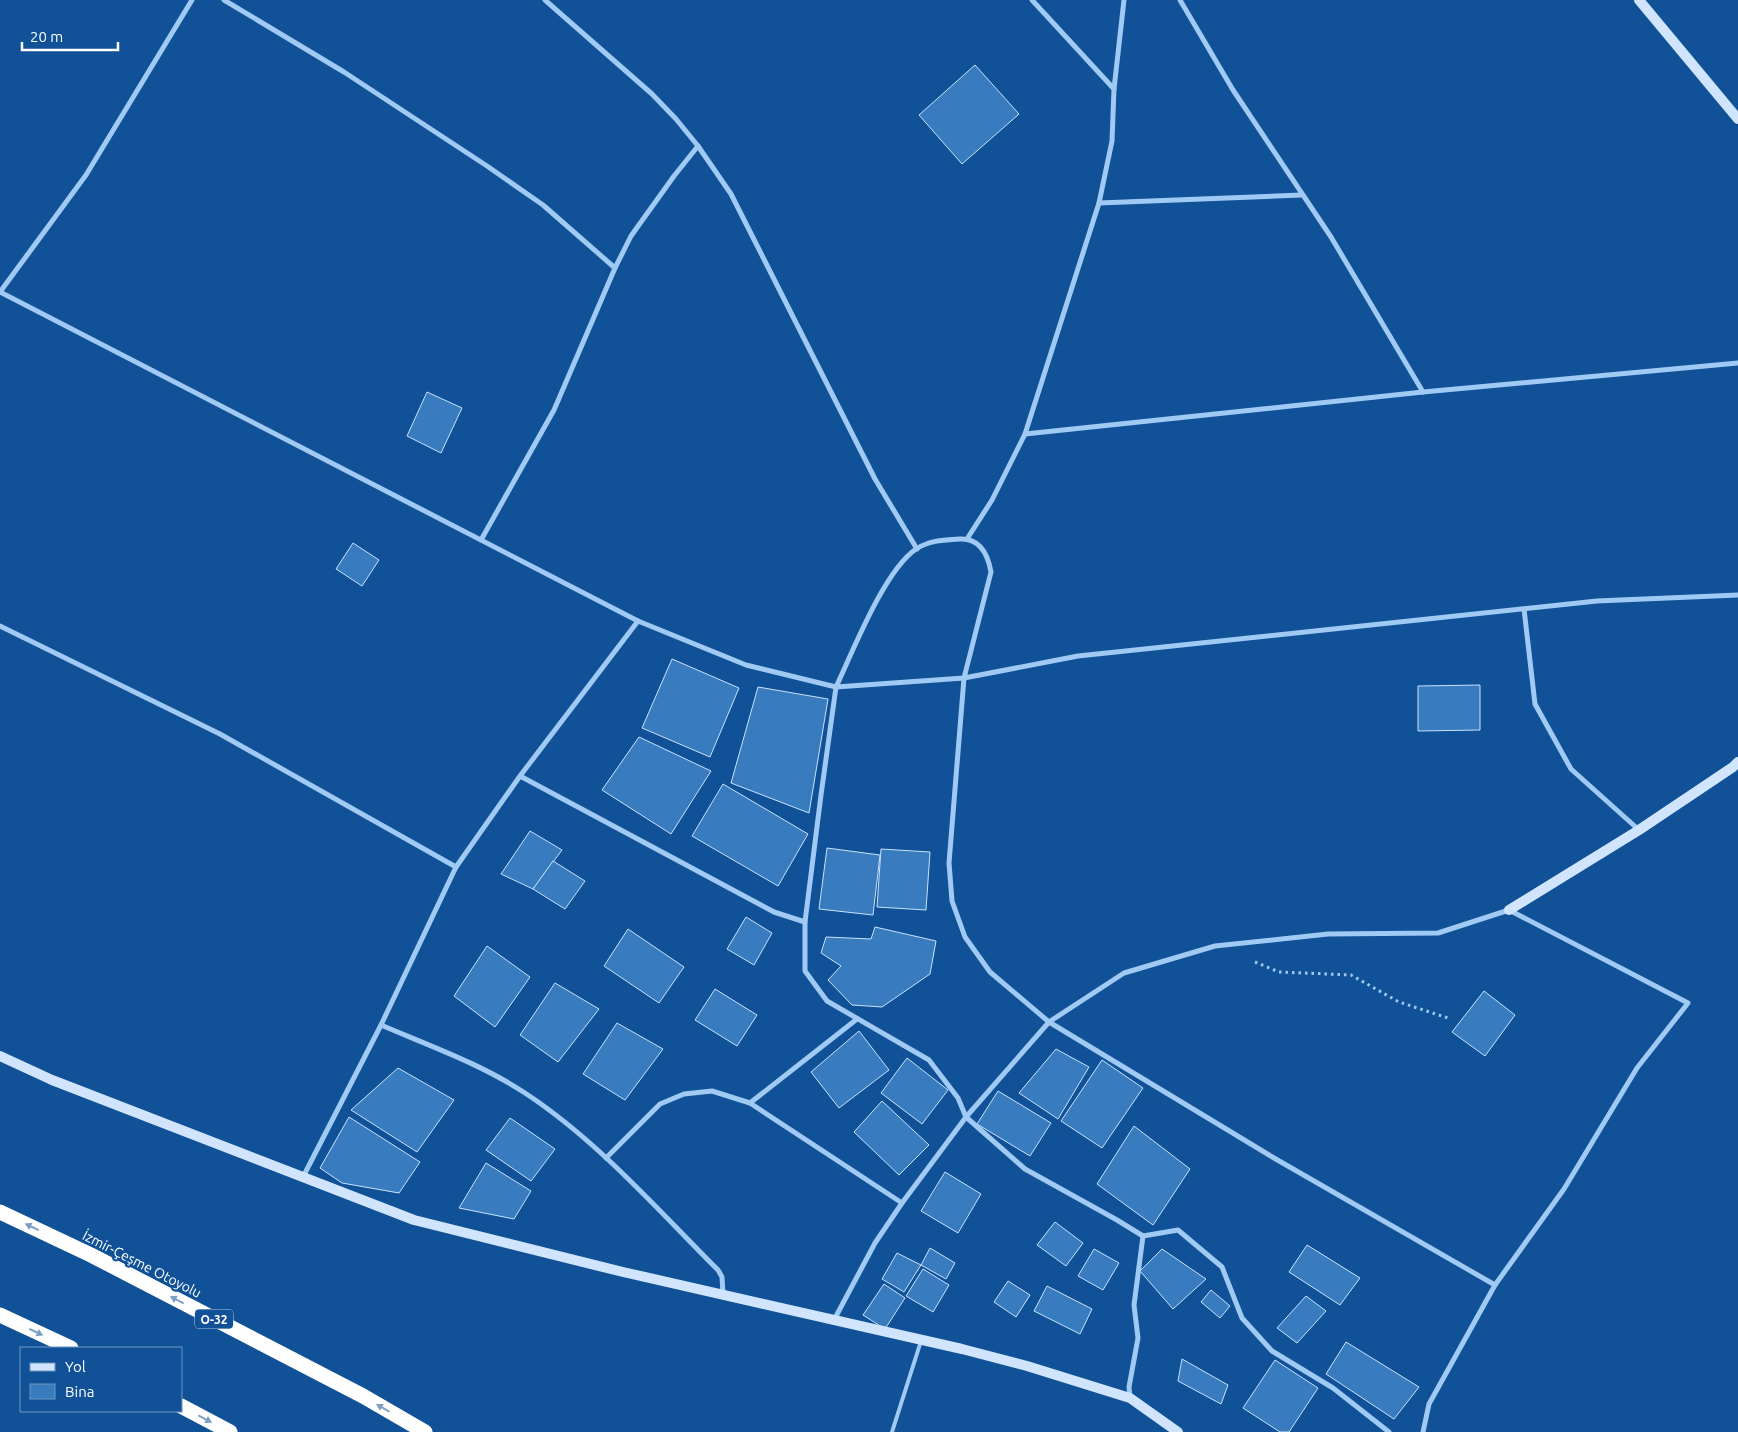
<svg xmlns="http://www.w3.org/2000/svg" width="1738" height="1432" viewBox="0 0 1738 1432" font-family="Ubuntu,sans-serif">
  <rect width="100%" height="100%" fill="#105197"/>
  <!-- building -->
  <g fill="#397bbf" stroke="#c8e3fe">
    <polygon points="975,65 1019,114 962,164 919,115"/>
    <polygon points="427,392 462,408 441,453 407,436"/>
    <polygon points="353,543 379,560 362,586 336,569"/>
    <polygon points="672,659 739,688 710,757 642,728"/>
    <polygon points="1480,685 1480,730 1418,731 1418,686"/>
    <polygon points="758,687 828,699 809,813 731,783"/>
    <polygon points="639,737 711,771 671,834 602,790"/>
    <polygon points="723,784 808,834 778,886 692,836"/>
    <polygon points="530,831 562,850 533,889 501,874"/>
    <polygon points="827,848 880,855 873,915 819,909"/>
    <polygon points="881,849 930,852 926,910 877,907"/>
    <polygon points="553,861 585,881 565,909 533,889"/>
    <polygon points="746,917 772,933 754,965 727,949"/>
    <polygon points="875,927 936,941 930,974 882,1007 852,1005 828,980 841,966 821,953 826,937 871,939"/>
    <polygon points="628,929 684,967 659,1003 604,966"/>
    <polygon points="487,946 530,977 495,1027 454,996"/>
    <polygon points="555,983 599,1009 558,1062 520,1035"/>
    <polygon points="715,989 757,1015 737,1046 695,1020"/>
    <polygon points="1484,991 1515,1015 1485,1056 1452,1032"/>
    <polygon points="617,1023 663,1049 625,1100 583,1074"/>
    <polygon points="859,1031 889,1070 839,1108 811,1072"/>
    <polygon points="1056,1049 1089,1067 1058,1119 1019,1093"/>
    <polygon points="907,1058 948,1090 922,1124 881,1093"/>
    <polygon points="1102,1060 1143,1088 1102,1148 1061,1121"/>
    <polygon points="398,1068 454,1100 417,1152 351,1110"/>
    <polygon points="998,1091 1051,1123 1030,1156 977,1124"/>
    <polygon points="882,1101 929,1145 899,1175 854,1132"/>
    <polygon points="349,1117 420,1162 399,1193 342,1183 320,1168"/>
    <polygon points="510,1118 555,1149 531,1181 486,1150"/>
    <polygon points="1134,1126 1190,1169 1153,1225 1097,1184"/>
    <polygon points="486,1163 531,1191 514,1219 459,1208"/>
    <polygon points="945,1172 981,1194 958,1233 921,1211"/>
    <polygon points="1055,1222 1083,1243 1066,1266 1037,1245"/>
    <polygon points="1307,1245 1360,1278 1340,1305 1289,1272"/>
    <polygon points="930,1248 955,1263 946,1279 921,1265"/>
    <polygon points="1094,1249 1119,1263 1103,1290 1078,1276"/>
    <polygon points="1162,1249 1206,1279 1173,1309 1140,1271"/>
    <polygon points="897,1253 921,1265 904,1292 882,1279"/>
    <polygon points="923,1269 949,1285 933,1312 906,1296"/>
    <polygon points="1008,1281 1030,1295 1016,1317 994,1302"/>
    <polygon points="884,1284 905,1298 885,1329 863,1315"/>
    <polygon points="1047,1286 1092,1309 1080,1334 1034,1311"/>
    <polygon points="1211,1290 1230,1306 1220,1318 1201,1302"/>
    <polygon points="1306,1296 1326,1311 1297,1343 1277,1328"/>
    <polygon points="1346,1342 1419,1387 1394,1419 1326,1374"/>
    <polygon points="1182,1359 1228,1385 1221,1404 1178,1381"/>
    <polygon points="1275,1360 1318,1388 1289,1432 1280,1432 1243,1408"/>
  </g>
  <g fill="none" stroke-linecap="round" stroke-linejoin="round">
    <!-- path -->
    <polyline stroke="#a0caf4" stroke-width="3" stroke-dasharray="2.5 4" stroke-linecap="butt" points="1255,962 1279,972 1351,975 1399,1002 1448,1018"/>
    <!-- lane -->
    <polyline stroke="#a0caf4" stroke-width="4" points="892,1432 921,1341"/>
    <!-- street -->
    <g stroke="#a0caf4" stroke-width="5">
      <polyline points="192,0 86,175 0,292 638,621"/>
      <polyline points="224,0 344,72 487,166 543,205 615,268"/>
      <polyline points="545,0 652,94 676,119 698,146 731,194 875,479 917,549"/>
      <polyline points="1032,0 1114,89"/>
      <polyline points="1180,0 1233,90 1331,237 1423,392"/>
      <polyline points="1099,203 1302,195"/>
      <polyline points="1025,434 1423,392 1738,363"/>
      <polyline points="967,539 992,500 1025,434 1099,203 1112,141 1114,89 1124,0"/>
      <polyline points="481,540 554,410 615,268 631,236 674,176 698,146"/>
      <polyline points="1524,609 1535,704 1571,769 1639,830"/>
      <polyline points="0,626 220,734 456,867"/>
      <polyline points="805,922 805,971 827,1001 929,1060 958,1098 966,1117 1025,1169 1117,1220 1143,1236 1178,1230 1222,1267 1242,1318 1272,1351 1333,1388 1389,1432"/>
      <path d="M381,1025C430,1046 481,1064 525,1093C598,1141 657,1209 718,1270L722,1277L723,1294"/>
      <polyline points="750,1103 857,1019"/>
      <polyline points="606,1158 660,1104 684,1094 712,1091 750,1103 902,1203"/>
      <polyline points="303,1177 381,1025 456,867 520,776 638,621 746,665 836,687 821,795 805,922 774,912 520,776"/>
      <path d="M1495,1285L1274,1158L1049,1022L990,972L965,937L952,901L949,863L964,678L991,572C988,555 980,538 960,539C945,540 930,540 916,549C884,571 853,651 836,687L964,678L1078,656L1597,601L1738,595"/>
      <polyline points="834,1320 875,1243 902,1203 966,1117 1049,1022 1124,973 1215,946 1328,934 1438,933 1509,910 1688,1003 1637,1068 1564,1189 1495,1285 1429,1404 1423,1432"/>
      <polyline points="1130,1398 1129,1387 1138,1338 1134,1305 1143,1236"/>
    </g>
    <!-- secondary -->
    <g stroke="#d0e5fd" stroke-width="10">
      <polyline points="1639,0 1738,119"/>
      <polyline points="1509,910 1639,830 1733,767 1738,762"/>
      <polyline points="0,1056 52,1080 414,1220 623,1272 962,1349 1027,1366 1130,1398 1178,1432"/>
    </g>
    <!-- highway -->
    <g stroke="#fff" stroke-width="15">
      <polyline points="0,1212 91,1255 363,1396 425,1432"/>
      <polyline points="0,1315 71,1348"/>
      <polyline points="181,1406 230,1432"/>
    </g>
  </g>
  <!-- one-way arrows -->
  <defs><path id="oneway-solid" d="M-6-.8H1V-3.2L6.5 0L1 3.2V.8H-6Z" transform="scale(1.25)"/></defs>
  <g fill="#7c9fc6">
    <use href="#oneway-solid" transform="translate(32 1227) rotate(-155)"/>
    <use href="#oneway-solid" transform="translate(177 1300) rotate(-153)"/>
    <use href="#oneway-solid" transform="translate(36 1332) rotate(25)"/>
    <use href="#oneway-solid" transform="translate(383 1408) rotate(-150)"/>
    <use href="#oneway-solid" transform="translate(205 1419) rotate(28)"/>
  </g>
  <g text-anchor="middle" dominant-baseline="central" stroke-width="4.5" stroke-linejoin="round" paint-order="stroke">
    <!-- shield labels -->
    <rect fill="#105197" stroke="#b7cbe0" stroke-width="1" x="195" y="1309.5" width="38" height="19" rx="4"/>
    <g font-size="12" font-weight="bold" fill="#fff">
      <text x="214" y="1319">O-32</text>
    </g>
    <!-- street labels -->
    <g font-size="14" fill="#fff" stroke="#105197">
      <text transform="translate(142 1264) rotate(27)">İzmir-Çeşme Otoyolu</text>
    </g>
  </g>
  <!-- legend -->
  <rect x="20" y="1347" width="162" height="65" fill="#105197" stroke="#7097c1"/>
  <rect x="30" y="1363" width="25" height="8" fill="#d0e5fd" stroke="#7097c1"/>
  <text x="65" y="1372" font-size="15" fill="#ffffff">Yol</text>
  <rect x="30" y="1384" width="25" height="15" fill="#397bbf" stroke="#7097c1"/>
  <text x="65" y="1397" font-size="15" fill="#ffffff">Bina</text>
  <!-- scale -->
  <path d="M22 42v8h96v-8" fill="none" stroke="#ffffff" stroke-width="2.5"/>
  <text x="30" y="42" font-size="15" fill="#ffffff" stroke="#105197" stroke-width="4" paint-order="stroke">20 m</text>
</svg>
